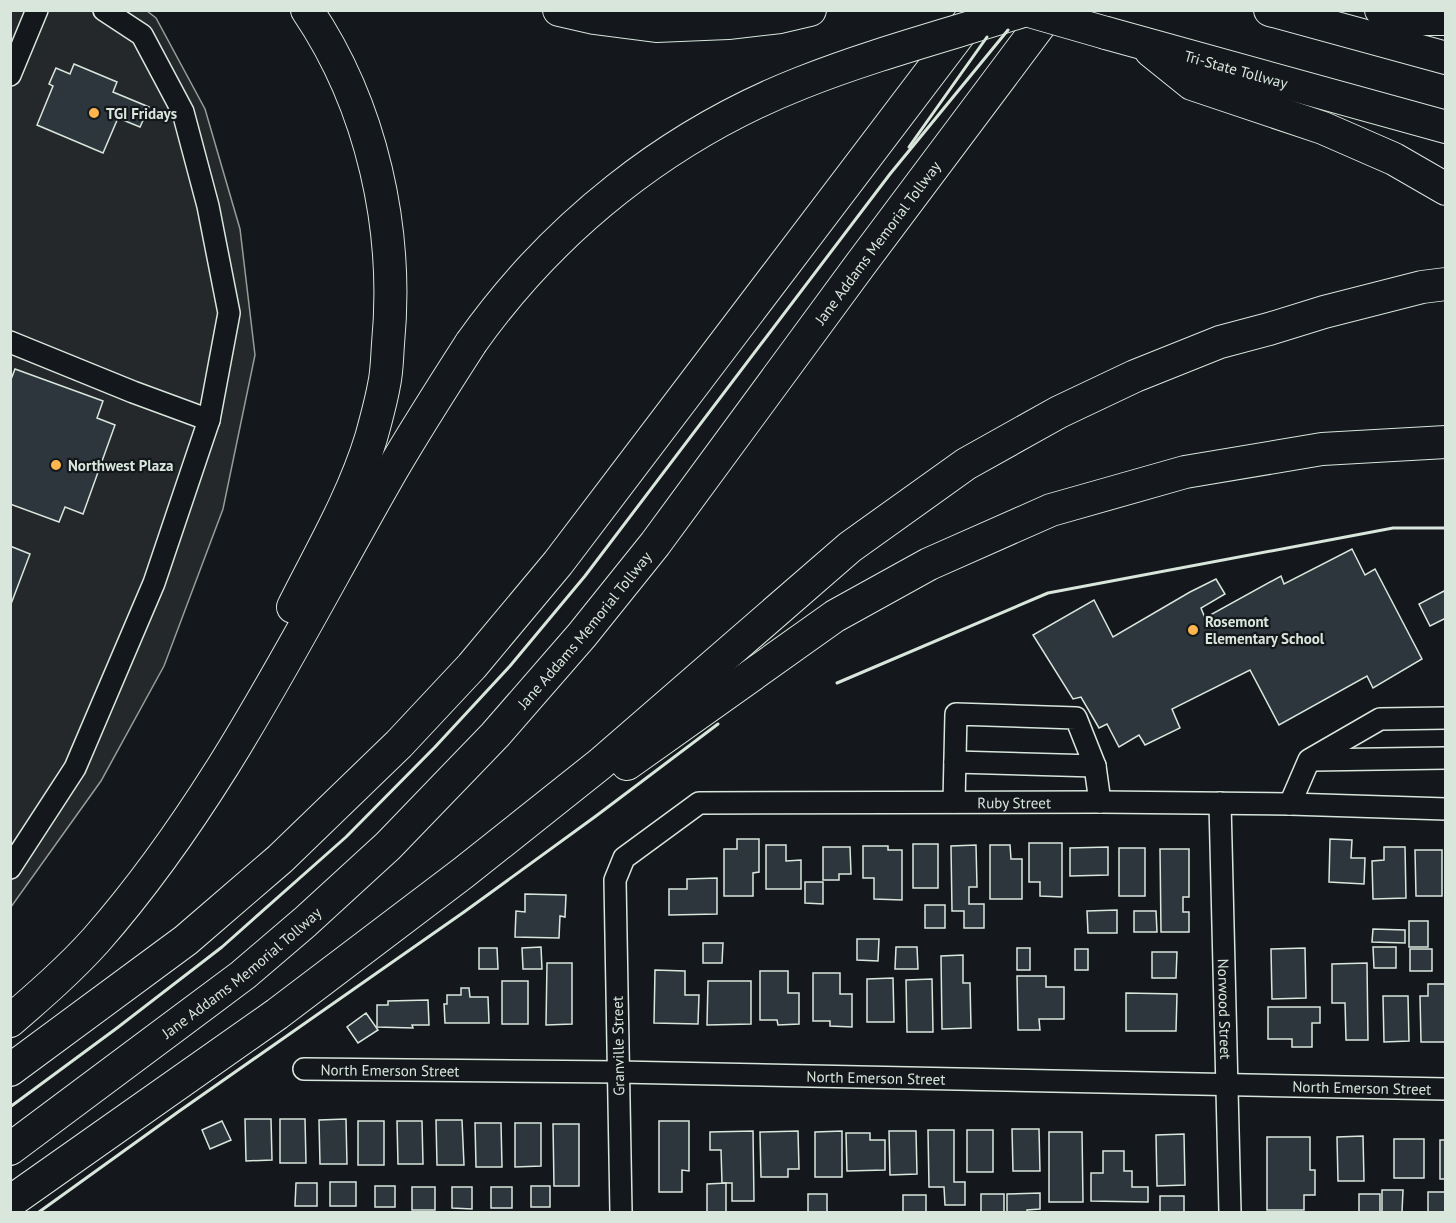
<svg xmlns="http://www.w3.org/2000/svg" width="1456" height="1223" viewBox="0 0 1456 1223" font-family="'PT Sans',sans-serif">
  <rect width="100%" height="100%" fill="#14181c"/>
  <!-- parking -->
  <polygon fill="#24282b" stroke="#939e99" stroke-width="1.5" points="11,11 147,11 156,18 205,109 240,229 255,355 223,509 164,666 101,781 11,907"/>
  <!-- building -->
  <g fill="#2c363c" stroke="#d8e6dc" stroke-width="1.5">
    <polygon points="74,64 117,82 113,92 149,107 140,127 118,118 103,153 37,125 53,86 49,84 56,68 70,74"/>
    <polygon points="15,369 103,401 97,418 115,425 83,514 65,507 59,522 10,504 10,382"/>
    <polygon points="10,546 30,554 11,604 10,604"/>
    <polygon points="1352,549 1365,575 1375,569 1422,659 1373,688 1367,676 1279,725 1250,670 1172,709 1180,728 1145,745 1139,735 1119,747 1107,724 1099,728 1081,697 1073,699 1033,635 1094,600 1113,637 1190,592 1216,579 1225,594 1201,608 1205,618 1281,576 1284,584"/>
    <polygon points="1444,591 1446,594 1446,618 1430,626 1419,604"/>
    <polygon points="737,839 759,839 759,872 753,873 753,896 724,896 724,849 737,849"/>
    <polygon points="1330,839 1352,840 1351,858 1365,858 1364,884 1329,882"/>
    <polygon points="1029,843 1062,843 1062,897 1040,896 1040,882 1029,882"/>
    <rect x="913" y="844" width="25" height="44"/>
    <polygon points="766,845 786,845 786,861 801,860 801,889 766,889"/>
    <polygon points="976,845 977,887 969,887 969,904 984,904 984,928 964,928 964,911 952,911 951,846"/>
    <polygon points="990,845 1010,845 1011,859 1022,859 1022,899 990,899"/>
    <polygon points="863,846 888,846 888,850 902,850 902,900 874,899 874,878 863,878"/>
    <polygon points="823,847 850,847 851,874 839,874 839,880 823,880"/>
    <polygon points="1108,847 1108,875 1070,876 1070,848"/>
    <polygon points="1384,847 1405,847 1406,898 1373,899 1372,861 1384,860"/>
    <rect x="1119" y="848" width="26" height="48"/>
    <polygon points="1160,849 1189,849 1189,897 1183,897 1183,912 1189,912 1189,932 1161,932"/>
    <polygon points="1415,850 1442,850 1442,896 1416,896"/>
    <polygon points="717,878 717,914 669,915 669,889 687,889 687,879"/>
    <polygon points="805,882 823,882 823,904 805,903"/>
    <polygon points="525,894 566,895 565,917 560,916 559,938 515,937 516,911 525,912"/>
    <rect x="925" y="905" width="20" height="23"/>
    <polygon points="1117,910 1117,933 1088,933 1087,911"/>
    <polygon points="1134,911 1156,911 1157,932 1134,932"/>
    <rect x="1409" y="921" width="19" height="26"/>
    <polygon points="1373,929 1405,930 1405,943 1372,942"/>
    <polygon points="857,939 879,939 878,961 857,960"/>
    <polygon points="703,943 723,943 722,963 703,963"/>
    <polygon points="541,947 542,969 523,969 522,948"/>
    <polygon points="896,947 917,947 918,969 895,969"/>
    <polygon points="1373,947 1396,947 1396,968 1374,968"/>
    <polygon points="479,948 497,948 498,969 479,969"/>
    <rect x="1017" y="948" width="13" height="22"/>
    <polygon points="1305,948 1306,998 1272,999 1271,949"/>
    <rect x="1075" y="949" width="13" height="21"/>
    <rect x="1410" y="949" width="22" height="22"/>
    <polygon points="1152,952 1177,952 1176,978 1152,978"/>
    <polygon points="963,955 963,983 970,983 971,1028 942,1029 941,956"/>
    <polygon points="547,963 572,963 572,1024 546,1025"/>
    <polygon points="1367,963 1368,1040 1346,1040 1345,1003 1332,1003 1332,964"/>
    <polygon points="655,970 685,971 685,995 699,995 698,1024 654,1023"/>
    <polygon points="760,971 788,971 788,993 799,993 799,1024 778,1025 777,1020 760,1020"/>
    <polygon points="813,973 840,973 840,994 852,994 852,1027 830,1026 830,1021 813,1021"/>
    <polygon points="1017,976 1046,976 1046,987 1064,987 1064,1019 1039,1019 1040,1030 1018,1030"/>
    <polygon points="893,978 894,1022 867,1022 867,979"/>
    <polygon points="932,979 933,1032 907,1032 906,980"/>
    <rect x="502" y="981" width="26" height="43"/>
    <polygon points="708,981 751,981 751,1024 707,1025"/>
    <polygon points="1428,984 1445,984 1446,1042 1421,1042 1420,996 1428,996"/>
    <polygon points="461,988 469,988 470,997 488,997 489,1023 445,1023 444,1004 447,1004 447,995 461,995"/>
    <polygon points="1126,993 1177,994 1176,1031 1126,1031"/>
    <polygon points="1383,996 1408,996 1409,1041 1384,1042"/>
    <polygon points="428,1000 429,1025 412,1025 413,1028 377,1027 377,1005 388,1005 388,1001"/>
    <polygon points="1268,1007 1320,1007 1320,1023 1312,1023 1312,1047 1292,1047 1292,1039 1268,1039"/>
    <polygon points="366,1013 378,1030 358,1043 347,1027"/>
    <polygon points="245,1119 271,1119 272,1160 246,1161"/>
    <polygon points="280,1119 305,1119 306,1163 280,1163"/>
    <polygon points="346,1119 347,1164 320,1164 319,1120"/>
    <polygon points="436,1120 462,1120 464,1165 437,1165"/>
    <polygon points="222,1121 231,1140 210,1149 202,1130"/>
    <rect x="358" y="1121" width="26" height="44"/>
    <polygon points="397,1121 422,1121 423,1164 398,1164"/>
    <polygon points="659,1121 689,1121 689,1171 682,1170 682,1192 659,1192"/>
    <polygon points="475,1123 501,1123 502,1167 476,1167"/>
    <polygon points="515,1123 541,1123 541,1166 515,1167"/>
    <polygon points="553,1124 579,1124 579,1186 554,1186"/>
    <polygon points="1012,1129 1039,1129 1040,1171 1013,1171"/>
    <polygon points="928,1130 954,1130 954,1182 965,1182 965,1205 945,1205 944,1187 929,1187"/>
    <rect x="967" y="1130" width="26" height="42"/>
    <polygon points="753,1131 754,1201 732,1201 732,1183 722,1183 721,1150 710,1150 710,1132"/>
    <polygon points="798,1131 799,1169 788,1169 788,1177 761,1177 760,1132"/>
    <polygon points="842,1131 842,1177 815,1177 815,1132"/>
    <polygon points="889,1131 916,1131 917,1174 890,1175"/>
    <polygon points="1049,1132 1082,1132 1083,1202 1049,1202"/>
    <polygon points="846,1133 870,1133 870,1140 885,1140 885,1170 847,1171"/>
    <polygon points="1184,1134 1185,1185 1157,1186 1156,1135"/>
    <polygon points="1363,1136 1364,1181 1338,1181 1337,1137"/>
    <polygon points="1267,1137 1310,1137 1310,1170 1315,1170 1315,1195 1304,1195 1304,1210 1267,1210"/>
    <rect x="1394" y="1139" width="30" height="39"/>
    <rect x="1440" y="1140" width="6" height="39"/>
    <polygon points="1103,1151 1124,1151 1124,1171 1132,1171 1132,1187 1148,1187 1148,1202 1091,1201 1091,1173 1103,1173"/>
    <rect x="330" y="1182" width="26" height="24"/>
    <polygon points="296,1183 317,1183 317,1206 295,1206"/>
    <polygon points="726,1183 726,1212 707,1212 707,1184"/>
    <rect x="375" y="1186" width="20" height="21"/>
    <rect x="531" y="1186" width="19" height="21"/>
    <rect x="412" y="1187" width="23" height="23"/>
    <polygon points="452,1187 472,1187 472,1209 452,1208"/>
    <rect x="491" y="1187" width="21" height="21"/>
    <polygon points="1382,1190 1403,1190 1402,1212 1382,1212"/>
    <rect x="1428" y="1192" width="18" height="20"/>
    <polygon points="1040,1193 1040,1209 1027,1210 1027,1212 1007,1212 1007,1194"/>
    <rect x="808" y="1194" width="19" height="18"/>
    <rect x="981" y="1194" width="23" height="18"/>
    <rect x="1359" y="1194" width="21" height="18"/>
    <rect x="903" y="1195" width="23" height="17"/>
    <rect x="1160" y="1196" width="24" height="16"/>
  </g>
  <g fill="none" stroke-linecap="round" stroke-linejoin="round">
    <defs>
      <g id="minor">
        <polyline points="10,75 37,10"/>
        <polyline points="10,342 133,392 209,420"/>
        <polyline points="1313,760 1446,758"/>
        <polyline points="955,762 1095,766"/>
        <polyline points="954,802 956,714 1076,718 1095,766 1100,802"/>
        <path id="s1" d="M1220,803L1230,1212"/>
        <polyline points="1290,804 1309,760 1380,719 1446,718"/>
        <polyline points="10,868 75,768 154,583 209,420 229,313 208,206 183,112 142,35 104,10"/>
        <path id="s2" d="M304,1069L619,1072L1446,1089"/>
        <path id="s3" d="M621,1212L615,880L624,858L699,803L1100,802L1290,804L1446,809"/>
      </g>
      <g id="highway">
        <polyline points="559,10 594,18 656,26 728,23 780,17 810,10"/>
        <polyline points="1270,10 1446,58"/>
        <polyline points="1381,10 1422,19 1446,19"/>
        <path id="s4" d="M1106,33L1446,127"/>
        <polyline points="1151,51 1192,84 1323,128 1394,159 1446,189"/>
        <path d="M293,607C321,551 353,497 371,438C376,420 381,402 384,385C387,372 387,357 388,344C399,229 372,106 307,10"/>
        <polyline points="627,764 835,616 929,564 1051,510 1185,472 1322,449 1446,442"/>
        <path d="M10,1021C40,995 70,969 96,940C219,800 300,630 392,470C417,427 444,385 471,343"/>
        <polyline points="10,1070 186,940 280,859 399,744 472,666 558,563 973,16"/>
        <path id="s5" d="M10,1149L243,975L305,922L388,846L495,735L582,635L655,544L860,265L1051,10"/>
        <polyline points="10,1202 277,1014 463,873 600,764 850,547 966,464 1059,412 1135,376 1220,342 1269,329 1324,312 1422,287 1446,284"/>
      </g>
    </defs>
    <!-- minor casing -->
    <use href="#minor" stroke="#d8e6dc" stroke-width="24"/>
    <!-- highway casing -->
    <use href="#highway" stroke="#d8e6dc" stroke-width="34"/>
    <!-- minor -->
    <use href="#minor" stroke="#14181c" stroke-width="21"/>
    <!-- highway -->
    <use href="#highway" stroke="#14181c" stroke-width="32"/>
    <defs>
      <g id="highway-bridge">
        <polyline points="1026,10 1106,33"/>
        <path d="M471,343C553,227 669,135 801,83C874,54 951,34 1026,10"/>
      </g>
    </defs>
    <!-- highway-bridge casing -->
    <use href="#highway-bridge" stroke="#d8e6dc" stroke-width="34" stroke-linecap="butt"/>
    <!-- highway-bridge -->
    <use href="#highway-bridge" stroke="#14181c" stroke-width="32"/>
    <!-- wall -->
    <g stroke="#d8e6dc" stroke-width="3">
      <polyline points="909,147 987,37"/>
      <polyline points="837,683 1048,593 1393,528 1446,528"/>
      <polyline points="10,1107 117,1028 222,947 346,837 435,747 510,666 585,576 890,174 1008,30"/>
      <polyline points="39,1212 178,1112 464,912 596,816 718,724"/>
    </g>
  </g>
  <!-- markers -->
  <g fill="#ffb74d" stroke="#14181c" stroke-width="2">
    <circle cx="94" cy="113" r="6"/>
    <circle cx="56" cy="465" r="6"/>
    <circle cx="1193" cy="630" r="6"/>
  </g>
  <g text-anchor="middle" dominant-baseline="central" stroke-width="4.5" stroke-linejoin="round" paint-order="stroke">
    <!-- street labels -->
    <g font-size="15" fill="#d8e6dc" stroke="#14181c">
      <text stroke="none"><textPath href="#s4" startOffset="135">Tri-State Tollway</textPath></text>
      <text stroke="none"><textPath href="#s5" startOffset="1263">Jane Addams Memorial Tollway</textPath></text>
      <text stroke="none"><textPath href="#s5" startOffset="777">Jane Addams Memorial Tollway</textPath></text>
      <text stroke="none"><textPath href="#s3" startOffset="764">Ruby Street</textPath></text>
      <text stroke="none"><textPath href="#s5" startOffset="291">Jane Addams Memorial Tollway</textPath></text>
      <text stroke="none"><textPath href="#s1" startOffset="206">Norwood Street</textPath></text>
      <text transform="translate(618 1046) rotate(-91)">Granville Street</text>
      <text stroke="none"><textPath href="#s2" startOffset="86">North Emerson Street</textPath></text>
      <text stroke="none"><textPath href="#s2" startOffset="572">North Emerson Street</textPath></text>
      <text stroke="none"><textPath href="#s2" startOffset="1058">North Emerson Street</textPath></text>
    </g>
    <!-- poi labels -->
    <g font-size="15" font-weight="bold" fill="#d8e6dc" stroke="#14181c" text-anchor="start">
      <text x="106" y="113">TGI Fridays</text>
      <text x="68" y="465">Northwest Plaza</text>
      <text x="1205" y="621">Rosemont<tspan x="1205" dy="17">Elementary School</tspan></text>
    </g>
  </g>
  <!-- border -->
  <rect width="1456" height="1223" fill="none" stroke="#d8e6dc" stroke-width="24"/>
</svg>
